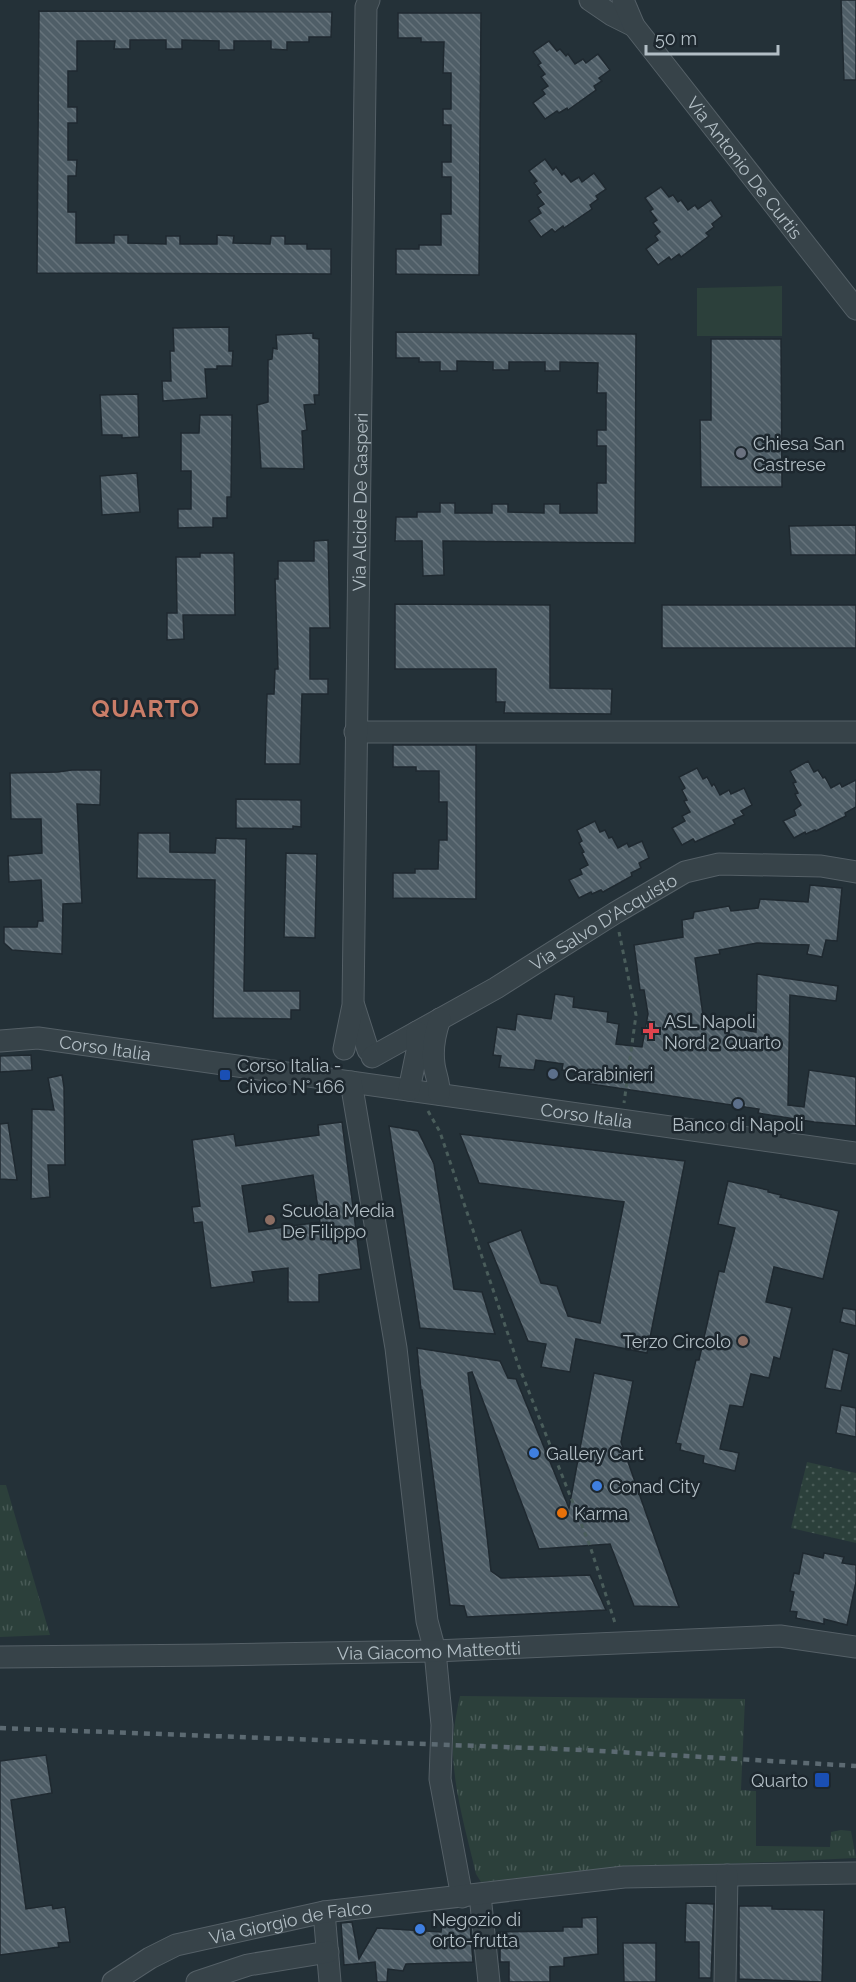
<svg xmlns="http://www.w3.org/2000/svg" width="856" height="1982" viewBox="0 0 856 1982" font-family="Raleway,sans-serif">
  <defs>
    <pattern id="grass-tufts" width="24" height="20" patternUnits="userSpaceOnUse" patternTransform="scale(1.5)"><rect width="24" height="20" fill="#2c403b"/><path d="M3 7l-1-3M5 7V3M7 7l1-3M15 17l-1-3M17 17v-4M19 17l1-3" fill="none" stroke="#485a56"/></pattern>
    <pattern id="park-dots" width="8" height="8" patternUnits="userSpaceOnUse" patternTransform="scale(1.5)"><rect width="8" height="8" fill="#2c403b"/><path d="M2 2h.1M6 6h.1" fill="none" stroke="#485a56" stroke-width="1.8" stroke-linecap="round"/></pattern>
    <pattern id="building-back-hatch" width="6" height="6" patternUnits="userSpaceOnUse" patternTransform="scale(1.5)"><rect width="6" height="6" fill="#4f5e67"/><path d="M-1 5l2 2M0 0l6 6M5-1l2 2" fill="none" stroke="#66737b"/></pattern>
  </defs>
  <rect width="100%" height="100%" fill="#243138"/>
  <!-- grass -->
  <g fill="url(#grass-tufts)">
    <polygon points="0,1485 6,1485 50,1635 0,1637"/>
    <path d="M460,1696L745,1699L741,1790L756,1791V1846L830,1847L831,1832L841,1830L851,1831L856,1858L600,1870L481,1882L476,1874C467,1835 455,1796 453,1755C452,1735 456,1715 460,1696Z"/>
  </g>
  <!-- park -->
  <polygon fill="url(#park-dots)" points="807,1462 856,1473 856,1543 791,1528"/>
  <!-- pitch -->
  <polygon fill="#2c403b" points="782,286 782,336 697,336 697,288"/>
  <!-- building -->
  <g fill="url(#building-back-hatch)" stroke="#1f2930" stroke-width="1.5" fill-rule="evenodd">
    <polygon points="841,0 856,0 856,80 844,80"/>
    <polygon points="39,11 332,12 331,37 309,37 309,42 287,42 287,50 271,49 271,41 234,41 234,50 219,50 219,41 182,40 182,49 166,49 166,40 130,40 130,49 114,49 115,41 77,41 77,71 68,71 68,107 77,107 77,123 68,123 68,160 77,160 76,176 68,176 68,212 76,212 76,243 114,243 114,235 128,235 128,243 166,244 166,236 180,236 180,244 217,244 217,235 234,236 233,243 270,244 271,236 285,236 285,244 307,244 307,249 331,249 331,274 37,273"/>
    <polygon points="398,13 481,13 479,275 396,274 396,249 419,249 419,245 441,245 441,214 451,214 451,177 442,177 442,162 451,162 451,125 443,125 443,109 451,109 451,73 443,73 444,42 421,42 421,38 398,38"/>
    <polygon points="549,41 557,51 560,49 566,56 568,54 575,64 583,59 586,63 598,54 610,70 599,78 602,81 594,86 596,90 568,110 567,108 559,113 557,111 545,119 533,103 545,94 542,90 548,86 541,77 545,74 538,65 541,63 533,52"/>
    <polygon points="545,159 553,170 556,167 562,175 564,173 571,182 579,177 582,182 594,173 606,189 596,196 598,199 590,205 592,209 564,228 563,226 555,232 552,229 541,237 529,221 541,213 538,208 544,204 537,195 541,192 534,183 537,181 529,171"/>
    <polygon points="661,187 669,197 673,195 678,202 681,200 688,210 695,205 698,209 711,200 722,216 712,224 714,227 706,233 709,236 681,257 679,254 671,260 669,257 658,265 646,249 658,240 655,236 660,232 653,223 657,220 650,211 653,209 645,198"/>
    <polygon points="229,327 229,351 233,351 232,366 217,366 217,369 205,369 207,398 163,401 162,381 171,381 170,351 174,351 173,328"/>
    <polygon points="396,332 636,334 635,543 443,541 444,575 423,576 422,541 395,541 396,517 417,517 417,512 440,512 440,503 455,503 455,513 492,513 492,504 508,504 508,512 544,513 544,504 560,504 560,513 597,513 597,483 606,483 606,446 597,446 597,430 606,430 606,393 597,393 598,363 560,362 560,371 545,371 545,362 509,362 509,370 493,370 493,362 457,361 457,371 440,371 440,362 419,362 419,358 396,358"/>
    <polygon points="313,333 313,338 319,339 319,395 314,395 315,404 304,405 307,430 302,431 304,469 261,468 257,405 268,402 268,360 272,359 273,348 277,349 276,335"/>
    <polygon points="711,339 781,339 782,487 701,487 700,420 711,420"/>
    <polygon points="138,394 139,437 122,438 122,435 102,435 100,395"/>
    <polygon points="200,415 232,415 231,497 227,497 227,518 213,518 213,527 178,528 178,509 191,509 191,471 181,471 181,433 199,433"/>
    <polygon points="137,473 140,512 102,515 100,476"/>
    <polygon points="856,525 856,555 791,555 789,526"/>
    <polygon points="328,540 330,628 310,628 310,679 328,679 328,694 302,694 300,764 265,764 267,694 274,694 275,669 278,669 275,579 278,579 278,561 314,561 314,541"/>
    <polygon points="200,553 234,553 235,615 183,615 184,639 167,640 167,613 177,613 176,557 200,557"/>
    <polygon points="395,604 550,605 550,688 612,689 611,714 504,713 505,702 496,702 496,669 395,669"/>
    <rect x="662" y="605" width="194" height="43"/>
    <polygon points="393,745 476,745 476,899 393,898 393,873 415,873 415,869 438,869 439,840 447,840 447,802 439,802 439,771 416,771 416,767 393,767"/>
    <polygon points="808,761 814,772 818,770 823,778 825,777 831,788 840,783 842,787 856,780 856,807 845,813 846,816 816,831 815,830 806,834 805,832 794,838 783,821 796,815 794,810 801,805 795,794 798,793 793,783 796,782 790,771"/>
    <polygon points="697,768 703,779 707,777 712,786 714,784 720,795 729,790 731,794 744,788 752,805 741,811 744,815 733,820 735,824 704,838 695,842 693,839 682,845 672,828 685,821 682,816 690,812 684,801 687,800 682,790 685,788 679,777"/>
    <polygon points="72,770 101,770 100,805 77,804 82,903 63,904 62,954 12,950 4,943 4,927 37,927 38,921 43,921 41,880 9,882 8,856 42,853 41,819 11,819 10,773 58,772"/>
    <polygon points="236,799 301,800 301,827 293,826 293,829 236,828"/>
    <polygon points="595,821 600,832 605,830 609,838 612,837 618,848 627,843 629,847 642,841 649,858 639,863 641,868 631,873 632,876 603,892 601,890 592,894 591,892 579,898 569,880 582,874 580,869 588,865 582,853 584,852 579,843 582,841 577,830"/>
    <polygon points="138,833 170,833 170,852 215,853 216,838 246,839 244,991 300,991 300,1010 291,1010 291,1019 213,1018 215,880 137,878"/>
    <polygon points="286,853 317,854 315,938 284,937"/>
    <polygon points="810,885 842,888 837,941 826,940 822,957 807,954 809,945 757,943 719,950 720,954 695,958 704,1022 710,1023 710,1024 756,1032 757,974 838,986 836,1001 790,995 788,1105 804,1107 809,1070 856,1077 856,1126 814,1122 758,1113 759,1109 577,1082 579,1073 562,1070 563,1064 536,1060 534,1070 499,1067 501,1056 493,1055 497,1027 515,1030 517,1014 551,1019 555,994 574,997 573,1007 608,1012 607,1022 619,1024 616,1044 642,1047 648,1014 644,990 640,990 634,945 683,937 682,920 693,918 694,912 729,906 731,911 758,908 760,899 808,902"/>
    <polygon points="31,1055 32,1070 0,1072 0,1056"/>
    <polygon points="62,1075 64,1087 65,1165 48,1165 50,1197 31,1199 32,1109 54,1110 48,1078"/>
    <path d="M342,1122L361,1269L319,1275V1302H288V1268L252,1272L254,1282L211,1288L202,1222L194,1223L192,1207L200,1206L192,1140L234,1134L236,1146L319,1135L318,1125ZM313,1175L320,1222L249,1232L242,1186Z"/>
    <polygon points="8,1123 17,1180 0,1179 0,1124"/>
    <polygon points="389,1126 418,1131 434,1164 454,1289 482,1292 495,1334 420,1328"/>
    <polygon points="460,1134 685,1161 647,1353 576,1339 570,1372 541,1367 546,1344 528,1341 488,1243 521,1230 541,1283 557,1286 568,1316 600,1323 624,1202 479,1183"/>
    <polygon points="728,1181 768,1190 768,1192 781,1195 780,1197 839,1211 823,1279 774,1267 766,1302 792,1308 780,1359 774,1357 769,1378 751,1374 743,1407 730,1405 720,1449 739,1453 735,1471 703,1463 704,1456 680,1450 681,1444 676,1443 696,1360 699,1360 719,1271 724,1272 735,1228 718,1224"/>
    <polygon points="843,1308 856,1310 856,1326 840,1322"/>
    <polygon points="417,1348 500,1361 508,1378 516,1379 569,1508 594,1373 633,1381 621,1442 679,1607 634,1606 610,1544 539,1549 472,1372 468,1373 491,1571 501,1578 590,1575 606,1610 467,1617 464,1606 450,1605 422,1390 421,1390"/>
    <polygon points="833,1349 849,1354 841,1391 825,1388"/>
    <polygon points="841,1405 856,1408 856,1437 836,1433"/>
    <polygon points="803,1553 823,1558 824,1553 844,1557 842,1563 856,1565 856,1582 847,1625 824,1619 824,1624 796,1618 797,1612 790,1611 794,1592 790,1591 794,1573 799,1574"/>
    <polygon points="46,1755 52,1793 11,1800 26,1909 52,1905 53,1909 65,1907 70,1942 58,1943 59,1947 0,1955 0,1761"/>
    <polygon points="686,1903 714,1904 711,1978 699,1978 699,1942 685,1942"/>
    <polygon points="739,1906 772,1906 772,1909 824,1910 822,1982 739,1979"/>
    <polygon points="597,1917 598,1954 564,1958 564,1966 550,1967 550,1982 509,1982 509,1962 500,1962 500,1932 563,1931 563,1927 582,1927 582,1918"/>
    <polygon points="352,1922 359,1959 377,1928 441,1932 442,1922 470,1924 473,1962 406,1964 403,1971 388,1969 387,1982 377,1982 375,1962 344,1965 341,1923"/>
    <polygon points="623,1943 656,1943 656,1982 624,1982"/>
  </g>
  <g fill="none" stroke-linecap="round" stroke-linejoin="round">
    <defs>
      <g id="minor">
        <polyline points="590,0 612,15 634,26"/>
        <path id="s1" d="M623,0L634,26L856,309"/>
        <polyline points="355,732 856,732"/>
        <polyline points="354,1006 368,1050"/>
        <path id="s2" d="M0,1041L38,1038L856,1153"/>
        <path id="s3" d="M344,1049L353,1005L366,7L369,0"/>
        <path id="s4" d="M372,1057L496,988L615,913L685,872L719,864L821,866L856,872"/>
        <polyline points="351,1082 396,1348 427,1621 435,1651 442,1725 440,1779 462,1897"/>
        <polyline points="409,1090 417,1051 417,1032"/>
        <path d="M439,1094C440,1083 435,1074 434,1064C432,1049 435,1033 440,1019"/>
        <path id="s5" d="M0,1657L215,1655L435,1651L780,1636L856,1647"/>
        <polyline points="480,1895 489,1982"/>
        <polyline points="324,1912 330,1982"/>
        <path id="s6" d="M113,1982L150,1958L176,1945L324,1912L624,1877L856,1873"/>
        <polyline points="197,1982 248,1965 328,1952"/>
        <polyline points="725,1982 727,1875"/>
      </g>
    </defs>
    <!-- minor casing -->
    <use href="#minor" stroke="#556067" stroke-width="23"/>
    <!-- path -->
    <g stroke="#4a5d5b" stroke-width="3" stroke-dasharray="4.5 4.5" stroke-linecap="butt">
      <polyline points="619,932 636,1015 624,1103"/>
      <polyline points="428,1111 440,1132 518,1364 590,1546 616,1626"/>
    </g>
    <!-- minor -->
    <use href="#minor" stroke="#374349" stroke-width="21"/>
    <!-- rail -->
    <polyline stroke="#5c6a72" stroke-width="4.5" stroke-dasharray="6 6" stroke-linecap="butt" points="0,1728 584,1750 856,1766"/>
  </g>
  <!-- markers -->
  <circle fill="#6b7280" stroke="#1d272e" stroke-width="2" cx="741" cy="453" r="6"/>
  <path fill="#e0444e" stroke="#1d272e" stroke-width="2" d="M648 1022h6v6h6v6h-6v6h-6v-6h-6v-6h6z"/>
  <g fill="#5c6f8a" stroke="#1d272e" stroke-width="2">
    <circle cx="553" cy="1074" r="6"/>
    <circle cx="738" cy="1104" r="6"/>
  </g>
  <g fill="#1a4fb4" stroke="#1d272e" stroke-width="2">
    <rect x="219" y="1069" width="12" height="12" rx="3"/>
    <rect x="814" y="1772" width="16" height="16" rx="3"/>
  </g>
  <g fill="#8d6e63" stroke="#1d272e" stroke-width="2">
    <circle cx="270" cy="1220" r="6"/>
    <circle cx="743" cy="1341" r="6"/>
  </g>
  <g fill="#3f7fe0" stroke="#1d272e" stroke-width="2">
    <circle cx="534" cy="1453" r="6"/>
    <circle cx="597" cy="1486" r="6"/>
    <circle cx="420" cy="1929" r="6"/>
  </g>
  <circle fill="#e8710a" stroke="#1d272e" stroke-width="2" cx="562" cy="1513" r="6"/>
  <g text-anchor="middle" dominant-baseline="central" stroke-width="5" stroke-linejoin="round" paint-order="stroke">
    <!-- street labels -->
    <g font-size="18" fill="#b2bec5" stroke="#1d272e">
      <text stroke="none"><textPath href="#s1" startOffset="208">Via Antonio De Curtis</textPath></text>
      <text stroke="none"><textPath href="#s3" startOffset="548">Via Alcide De Gasperi</textPath></text>
      <text stroke="none"><textPath href="#s4" startOffset="268">Via Salvo D'Acquisto</textPath></text>
      <text stroke="none"><textPath href="#s2" startOffset="106">Corso Italia</textPath></text>
      <text stroke="none"><textPath href="#s2" startOffset="592">Corso Italia</textPath></text>
      <text stroke="none"><textPath href="#s5" startOffset="429">Via Giacomo Matteotti</textPath></text>
      <text stroke="none"><textPath href="#s6" startOffset="190">Via Giorgio de Falco</textPath></text>
    </g>
    <!-- poi labels -->
    <g font-size="18" fill="#b2bec5" stroke="#1d272e" text-anchor="start">
      <text x="753" y="443">Chiesa San<tspan x="753" dy="21">Castrese</tspan></text>
      <text x="664" y="1021">ASL Napoli<tspan x="664" dy="21">Nord 2 Quarto</tspan></text>
      <text x="237" y="1065">Corso Italia -<tspan x="237" dy="21">Civico N° 166</tspan></text>
      <text x="565" y="1074">Carabinieri</text>
      <text x="738" y="1124" text-anchor="middle">Banco di Napoli</text>
      <text x="282" y="1210">Scuola Media<tspan x="282" dy="21">De Filippo</tspan></text>
      <text x="731" y="1341" text-anchor="end">Terzo Circolo</text>
      <text x="546" y="1453">Gallery Cart</text>
      <text x="609" y="1486">Conad City</text>
      <text x="574" y="1513">Karma</text>
      <text x="808" y="1780" text-anchor="end">Quarto</text>
      <text x="432" y="1919">Negozio di<tspan x="432" dy="21">orto-frutta</tspan></text>
    </g>
    <!-- district labels -->
    <g font-size="24" font-weight="bold" letter-spacing="1.5" fill="#ca7d68" stroke="#1d272e">
      <text x="146" y="708">QUARTO</text>
    </g>
  </g>
  <!-- scale -->
  <path d="M646 45v9h132v-9" fill="none" stroke="#b2bec5" stroke-width="3"/>
  <text x="655" y="45" font-size="18" fill="#b2bec5" stroke="#1d272e" stroke-width="4.5" paint-order="stroke">50 m</text>
</svg>
